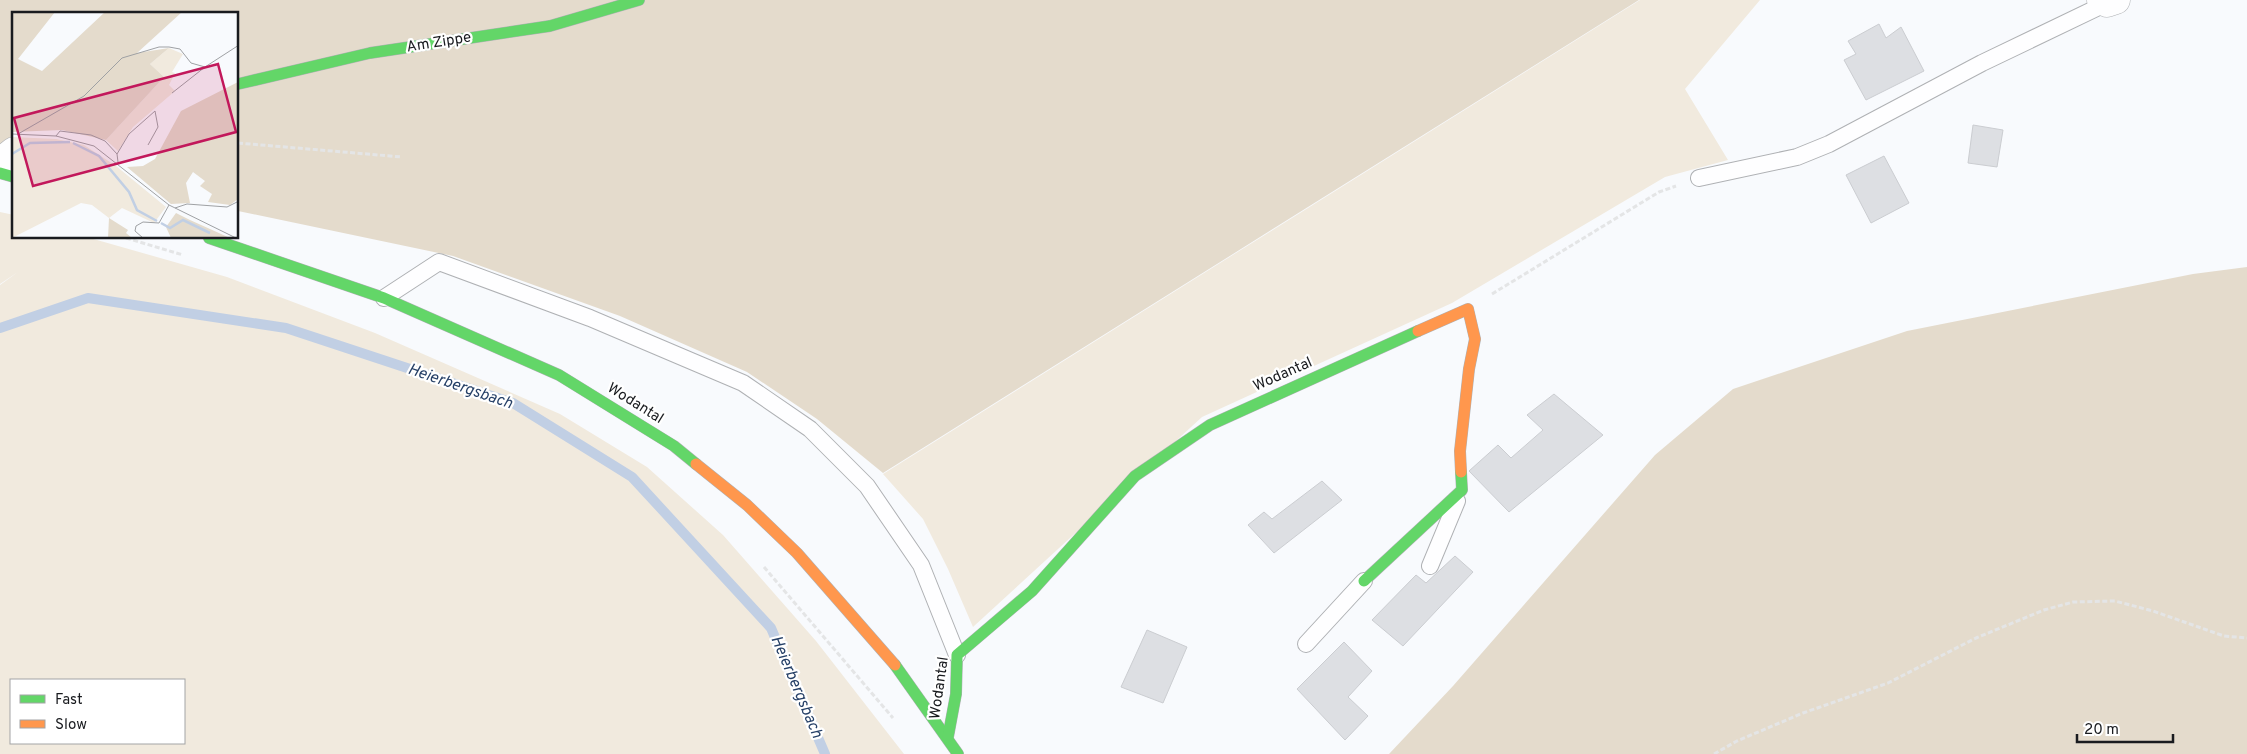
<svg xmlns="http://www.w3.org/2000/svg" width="2247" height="754" viewBox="0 0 2247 754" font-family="Overpass,sans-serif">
  <rect width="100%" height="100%" fill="#f8fafd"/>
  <!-- green -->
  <g fill="#f1eade" fill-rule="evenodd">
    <polygon points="1640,0 1760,0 1685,89 1728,160 1665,177 1452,303 1202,417 973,627 948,569 923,519 883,474"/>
    <path d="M0,212L14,215V238H90L227,277L375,333L560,414L647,467L723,535L816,641L904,754H0V285L18,272L0,284ZM11,680H184V743H11Z"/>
  </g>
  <!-- forest -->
  <g fill="#e4dbcc">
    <polygon points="0,0 1639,0 883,473 817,419 747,372 620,316 453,256 238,211 238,14 14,14 14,158 0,155"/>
    <polygon points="2247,267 2247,754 1389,754 1453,686 1655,455 1733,389 1907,331 2193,274"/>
  </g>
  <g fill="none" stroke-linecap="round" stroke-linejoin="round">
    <!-- stream -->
    <polyline stroke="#c1cfe4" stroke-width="10" points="0,328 88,298 286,328 513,403 632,477 771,628 825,754"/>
  </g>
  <!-- building -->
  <g fill="#dddfe3" stroke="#cbcdd1">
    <polygon points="1879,24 1886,38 1901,27 1924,71 1866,100 1844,60 1856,54 1848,41"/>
    <polygon points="1973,125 2003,130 1997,167 1968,163"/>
    <polygon points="1884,156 1909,203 1871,223 1846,175"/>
    <polygon points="1554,394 1603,435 1509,512 1469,471 1498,445 1511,458 1543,430 1527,415"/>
    <polygon points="1322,481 1342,500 1274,553 1248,525 1264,512 1272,519"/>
    <polygon points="1455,556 1473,572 1403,646 1372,620 1416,575 1426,583"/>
    <polygon points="1147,630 1187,647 1163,703 1121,687"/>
    <polygon points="1344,642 1372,671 1348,697 1368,716 1345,740 1297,689"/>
  </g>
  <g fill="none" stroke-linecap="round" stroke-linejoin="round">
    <defs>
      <g id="lane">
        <polyline points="1699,178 1797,157 1829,144 1982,63 2107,3"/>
        <polyline points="384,298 439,262 590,318 743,383 810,429 867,486 921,565 957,655"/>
        <polyline points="1430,566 1457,501"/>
        <polyline points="1306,644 1364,581"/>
      </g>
      <g id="street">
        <polyline points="2101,0 2107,3 2116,0"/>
        <polyline points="0,162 14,151"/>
      </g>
      <g id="fast">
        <polyline points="238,84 370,53 550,26 639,0"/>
        <polyline points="0,173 14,177"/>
        <polyline points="209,238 384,298 559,375 674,446 696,464"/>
        <polyline points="1364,581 1462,490 1461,472"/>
        <polyline points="895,665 958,754"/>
        <polyline points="948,737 956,694 957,655 1032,591 1135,476 1210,425 1418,331"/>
      </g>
      <g id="slow">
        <polyline points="1418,331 1468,309 1475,339 1469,369 1460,451 1461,472"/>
        <polyline points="696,464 747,505 797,553 895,665"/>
      </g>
    </defs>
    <!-- lane casing -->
    <use href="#lane" stroke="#afb1b4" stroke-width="18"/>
    <!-- street casing -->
    <use href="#street" stroke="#afb1b4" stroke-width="29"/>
    <!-- fast casing -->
    <use href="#fast" stroke="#afb1b4" stroke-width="12"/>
    <!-- slow casing -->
    <use href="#slow" stroke="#afb1b4" stroke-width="12"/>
    <!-- path -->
    <g stroke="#e4e5e6" stroke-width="3" stroke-dasharray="5 2.5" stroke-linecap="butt">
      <polyline points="238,143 402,157"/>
      <polyline points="126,238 183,255"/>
      <polyline points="1492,294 1659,192 1676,186"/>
      <polyline points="764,567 893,718"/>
      <polyline points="1714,754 1737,741 1803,713 1888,683 1976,638 2044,610 2073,602 2115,601 2153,611 2224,636 2247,638"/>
    </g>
    <!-- lane -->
    <use href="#lane" stroke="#fefeff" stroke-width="16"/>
    <!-- street -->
    <use href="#street" stroke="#fefeff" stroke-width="28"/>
    <!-- fast -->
    <use href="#fast" stroke="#63d668" stroke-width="11"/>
    <!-- slow -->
    <use href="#slow" stroke="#ff974d" stroke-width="11"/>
  </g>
  <g text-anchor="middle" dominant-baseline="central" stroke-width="4.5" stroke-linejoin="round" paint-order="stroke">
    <!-- street labels -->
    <g font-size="15" fill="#191b1f" stroke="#fff">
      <text transform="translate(439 43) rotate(-9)">Am Zippe</text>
      <text transform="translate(1283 375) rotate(-24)">Wodantal</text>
      <text transform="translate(635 404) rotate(32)">Wodantal</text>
      <text transform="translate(940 688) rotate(-82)">Wodantal</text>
    </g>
    <!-- water labels -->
    <g font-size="16" font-style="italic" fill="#264067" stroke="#fff">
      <text transform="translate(460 387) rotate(19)">Heierbergsbach</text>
      <text transform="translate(796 687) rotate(67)">Heierbergsbach</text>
    </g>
  </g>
  <!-- overview -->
  <g transform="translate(12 12)">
    <rect width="226" height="226" fill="#f8fafd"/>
    <path d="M157,36L171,42L160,60L163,61L157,73L163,79L121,115L106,139L94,128L152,65L138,52ZM0,125L44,127L72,133L104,154L154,195L142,211L110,196L97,206L80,193L69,191L0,226Z" fill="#f1eade"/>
    <path d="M0,0H43L6,47L30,59L93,0H170L125,41L157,36L138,52L152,65L94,128L50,118L0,120ZM226,70V187L218,193L196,190L200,182L188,174L193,169L181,160L174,171L178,191L159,192L115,155L131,154L143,147L169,99ZM164,201L178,208L218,226H159L154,215ZM97,206L116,218L114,221L120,226H96Z" fill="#e4dbcc"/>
    <path fill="none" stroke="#c1cfe4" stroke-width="2.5" d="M61,131L87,144L117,180L125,198L145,209M0,142L18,131L58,130M149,211L158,216L171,208L198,221"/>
    <path fill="none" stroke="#9fa1a4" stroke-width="1" d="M160,81L193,55M0,122L44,124L82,134L157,193L224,226M6,122L72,84L110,46L147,35H157L168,37L179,51L193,55L227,33M44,124L48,119L79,123L93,129L105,142M106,150L105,142L117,122L143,99L146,115L136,133M163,196L175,192L215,195L227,189M131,226L123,219L124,214L131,210L147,211L157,193"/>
    <path fill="#c2185b" fill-opacity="0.15" stroke="#c2185b" stroke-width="2.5" d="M206,52L224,120L21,174L2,106Z"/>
    <rect width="226" height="226" fill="none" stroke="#191b1f" stroke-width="2.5"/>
  </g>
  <!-- legend -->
  <rect x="10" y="679" width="175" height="65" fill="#ffffff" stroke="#a3a4a5"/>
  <rect x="20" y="695" width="25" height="8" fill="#63d668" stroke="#a3a4a5"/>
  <text x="55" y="704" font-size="15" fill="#191b1f">Fast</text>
  <rect x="20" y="720" width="25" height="8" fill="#ff974d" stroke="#a3a4a5"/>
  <text x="55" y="729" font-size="15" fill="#191b1f">Slow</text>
  <!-- scale -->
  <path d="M2077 734v8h96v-8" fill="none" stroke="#191b1f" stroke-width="2.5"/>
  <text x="2084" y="734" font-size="15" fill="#191b1f" stroke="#ffffff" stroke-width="4" paint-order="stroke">20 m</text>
</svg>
